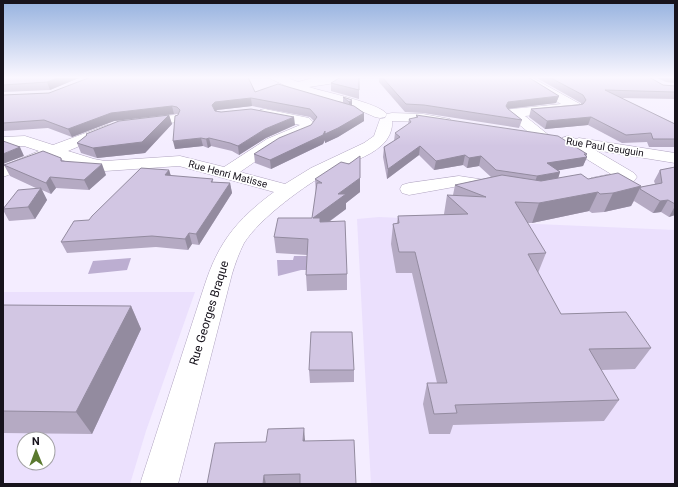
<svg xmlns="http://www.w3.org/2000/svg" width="678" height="487" viewBox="0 0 678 487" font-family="Roboto,sans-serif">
  <rect width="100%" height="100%" fill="#f4edff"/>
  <!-- built -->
  <g fill="#ebe0fd" fill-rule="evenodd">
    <polygon points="379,217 675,230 675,484 371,484 357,219"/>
    <path d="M3,292H195L146,431L130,484H3ZM24,439H48V463H24Z"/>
  </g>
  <!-- water -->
  <g fill="#bcaed1">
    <polygon points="294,256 314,256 312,270 301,270 278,276 277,260 293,260"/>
    <polygon points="131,258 127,270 88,274 93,261"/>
  </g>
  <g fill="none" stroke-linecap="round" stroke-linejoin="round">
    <defs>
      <g id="minor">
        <path d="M269,77H286L298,82L316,77H361L355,80L309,87C324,92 379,103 387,114L385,117L380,118L375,117L359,110L302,93L271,79Z"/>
        <polygon points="516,77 531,77 580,104 582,107 580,110 575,111 525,116 551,137 548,140 543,142 538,140 505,113 507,110 512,109 561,104"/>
        <path d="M265,109L309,118L316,125L310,132L279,145L240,172L285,184L311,168L364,143L374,136L380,119L385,118L387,114L392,113L423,114L450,119L452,122L450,125L445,126L423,122L392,121C393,130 388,140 382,145C368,158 349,162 333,170C306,184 260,218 244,243C239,253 235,264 232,274L178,484H140L204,287C218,243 236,220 274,192L179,166L105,171L85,168L54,157L3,177V166L39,151L24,146L3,147V137L25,136L53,145L107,125L112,126L114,129L112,132L68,151L94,159L105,161L180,156L224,167L267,139L300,125L260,116L258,113L260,110Z"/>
        <polygon points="174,115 179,116 181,119 179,122 141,126 136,125 134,122 136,119 141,118"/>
        <path d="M568,136L576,139L579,138L675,153V163L595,150L634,173L637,177L634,181C621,184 604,189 591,186L588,182L591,178L611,174L562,144L560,141L562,138Z"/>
        <polygon points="459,176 505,183 507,187 505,191 498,193 459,186 409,195 402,193 400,189 402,185 409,183"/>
      </g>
    </defs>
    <!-- minor casing -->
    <use href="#minor" stroke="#b0a4c0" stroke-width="1"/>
    <!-- minor -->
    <use href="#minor" fill="#fff" fill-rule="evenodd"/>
  </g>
  <!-- wall -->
  <g fill="#b5aac3">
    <polygon points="3,77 81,77 50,90 3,92"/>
    <polygon points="359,77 359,99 331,91 331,83"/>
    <polygon points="379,77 528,77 559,96 556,103 508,109 522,120 519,128 423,113 405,112 379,82"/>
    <polygon points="535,77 649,77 675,92 675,99 621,98 675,124 675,147 649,147 647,142 622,143 588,125 545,129 529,117 531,109 581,104 581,103"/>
    <polygon points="655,77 675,77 675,83 666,82"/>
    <polygon points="255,92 343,102 343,97 352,105 364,121 338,137 325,143 325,140 323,144 271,169 255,163 254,154 311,125 314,121 310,117 252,106 217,110 216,111 295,125 266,138 239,155 232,151 211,146 208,148 203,146 175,149 178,114 174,114 114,121 72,137 48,128 3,131 3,95"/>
    <polygon points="169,115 172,124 145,153 97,158 81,153 77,143 86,136 86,134"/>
    <polygon points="416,115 587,157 583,166 558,170 560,172 558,178 588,179 641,187 655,184 654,181 660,170 675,167 675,215 669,217 661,212 653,213 634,201 631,206 604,212 592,213 589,211 532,223 527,223 546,253 538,273 561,314 651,348 635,369 601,370 619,400 604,421 453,425 450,434 429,434 423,404 427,383 437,383 412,273 396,273 391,244 393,224 397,223 398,216 444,215 444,214 447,195 453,195 455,185 491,177 479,166 467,168 463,165 434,170 419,155 387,179 383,157 384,147 394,141 395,133 408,124 409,119 416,118"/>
    <polygon points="61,158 63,161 106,175 89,190 56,188 51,194 42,190 47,200 35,219 9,221 3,210 3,208 38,189 10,176 4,165"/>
    <polygon points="169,170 171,176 213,179 213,182 230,183 232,193 199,245 192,244 188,250 156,247 67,253 61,242 89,220"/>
    <polygon points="360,178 360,192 346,203 346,209 329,222 347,274 347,290 307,291 306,275 307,255 276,253 274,237 312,218 316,194 315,179"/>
    <polygon points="3,305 131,306 141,329 92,434 3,433"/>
    <polygon points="309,370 354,370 354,382 310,383"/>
    <polygon points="305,441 356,484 207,484"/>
  </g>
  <!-- shaded-wall -->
  <g fill="#938b9f">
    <polygon points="60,77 81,77 50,90 47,82"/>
    <polygon points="559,96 556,103 506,109 506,106 508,102"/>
    <polygon points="251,98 252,106 217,110 214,113 212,105 215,102"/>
    <polygon points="352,100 352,110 349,111 349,102"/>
    <polygon points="172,106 174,114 114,121 72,137 68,129 111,113"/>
    <polygon points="364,113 364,121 338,137 325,143 325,140 323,144 271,169 270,160 325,131"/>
    <polygon points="169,115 172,124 145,153 97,158 93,148"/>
    <polygon points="294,117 295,125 266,138 239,155 238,146 265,129"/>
    <polygon points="591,117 588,125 545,129 547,121"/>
    <polygon points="201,138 203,146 175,149 173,141"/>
    <polygon points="209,138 211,146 208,148 206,139"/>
    <polygon points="420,146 419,155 387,179 388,169"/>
    <polygon points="20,147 24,156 3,164 3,154"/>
    <polygon points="587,154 586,157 587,157 583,166 544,173 547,163"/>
    <polygon points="465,155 463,165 434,170 436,161"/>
    <polygon points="481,156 479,166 467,168 469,158"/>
    <polygon points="102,164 106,175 89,190 84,180"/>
    <polygon points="169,170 172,180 165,175"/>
    <polygon points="560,172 557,182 534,185 537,176"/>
    <polygon points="50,177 56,188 51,194 46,183"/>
    <polygon points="360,178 360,192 346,203 346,209 313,233 313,218 338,194"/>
    <polygon points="230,183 232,193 199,245 196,234"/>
    <polygon points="641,186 631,206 604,212 613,193"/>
    <polygon points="41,188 47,200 35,219 28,207"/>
    <polygon points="598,192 589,211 532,223 539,203"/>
    <polygon points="668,200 661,212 653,213 660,201"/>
    <polygon points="675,206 675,215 669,217"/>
    <polygon points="189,233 192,244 188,250 185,239"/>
    <polygon points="131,306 141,329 92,434 76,412"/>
    <polygon points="304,428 305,440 304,453 303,441"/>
    <polygon points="264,475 266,484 263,484"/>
  </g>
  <!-- building -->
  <g fill="#d2c6e3" stroke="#938b9f">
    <polygon points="3,77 60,77 47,82 3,85"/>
    <polygon points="91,77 248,77 255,92 278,84 354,106 364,113 338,128 325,134 325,131 323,135 270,160 254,154 279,138 311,125 317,117 310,109 251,98 215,102 212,105 215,111 221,112 251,109 294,117 265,129 238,146 230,143 209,138 206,139 201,138 173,141 175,116 178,115 180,110 177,107 172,106 111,113 68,129 44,120 3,123 3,95 49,93"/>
    <polygon points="341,77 359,77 359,90 331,83"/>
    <polygon points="382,77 528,77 559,96 508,102 506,106 508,109 522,120 424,105 406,104"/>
    <polygon points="549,77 649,77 663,85 675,86 675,92 605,90 675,124 675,139 653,139 651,133 626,135 591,117 547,121 531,109 578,105 583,104 586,100 583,95"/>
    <polygon points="343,97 352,100 349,102"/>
    <polygon points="169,115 142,142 93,148 77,143 87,135 86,134 119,121"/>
    <polygon points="416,115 558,136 587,154 584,154 587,157 547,163 560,172 537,176 496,170 481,156 469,158 465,155 436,161 420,146 388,169 384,147 400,137 395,133 411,122 409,119 418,117"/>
    <polygon points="3,141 20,147 3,154"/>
    <polygon points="43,151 61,158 61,161 102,164 84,180 50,177 46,183 4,165"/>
    <polygon points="360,156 360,178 338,194 346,194 313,218 320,218 320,222 345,221 347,274 306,275 308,239 274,237 278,218 312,218 317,183 322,183 315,179 341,162 349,164"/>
    <polygon points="675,167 675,204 668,200 660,201 640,189 641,187 662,183 660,170"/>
    <polygon points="141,168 169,170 165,175 213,179 211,182 230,183 196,234 189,233 185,239 152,236 61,242 74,221 89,220 92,216"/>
    <polygon points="618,173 641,186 613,193 600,194 598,192 539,203 515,202 546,253 528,254 561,314 626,312 651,348 589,349 619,400 455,405 457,413 434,414 427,383 447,383 415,252 399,252 393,224 399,223 398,216 468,214 447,195 486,197 455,185 502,175 541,181 581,174 588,179"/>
    <polygon points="41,188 28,207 3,209 18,190"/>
    <polygon points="3,305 131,306 76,412 3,411"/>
    <polygon points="311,332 352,332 354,370 309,370"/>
    <polygon points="304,428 303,441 354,440 356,484 300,484 300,474 264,475 263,484 207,484 215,443 266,442 268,429"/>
  </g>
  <!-- sky -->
  <linearGradient id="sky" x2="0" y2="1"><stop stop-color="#96b2df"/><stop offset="0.53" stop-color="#faf7ff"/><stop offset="1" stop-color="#faf7ff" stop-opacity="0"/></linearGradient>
  <rect width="678" height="146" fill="url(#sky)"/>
  <g text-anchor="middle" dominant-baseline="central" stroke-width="3.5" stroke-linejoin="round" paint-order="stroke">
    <!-- far-street labels -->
    <g font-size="10" fill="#17131c" stroke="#fff">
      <text transform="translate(605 147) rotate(9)">Rue Paul Gauguin</text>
      <text transform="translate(228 174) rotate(15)">Rue Henri Matisse</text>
    </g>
    <!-- street labels -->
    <g font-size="12" fill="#17131c" stroke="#fff">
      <text transform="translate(209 313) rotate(-73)">Rue Georges Braque</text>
    </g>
  </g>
  <!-- border -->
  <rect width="678" height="487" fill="none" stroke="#17131c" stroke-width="8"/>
  <!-- north arrow -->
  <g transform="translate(36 451) rotate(359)"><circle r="19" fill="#ffffff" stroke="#a2a1a4"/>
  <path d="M0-3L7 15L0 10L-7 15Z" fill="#5a792e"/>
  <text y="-6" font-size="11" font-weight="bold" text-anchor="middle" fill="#17131c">N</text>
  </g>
</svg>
